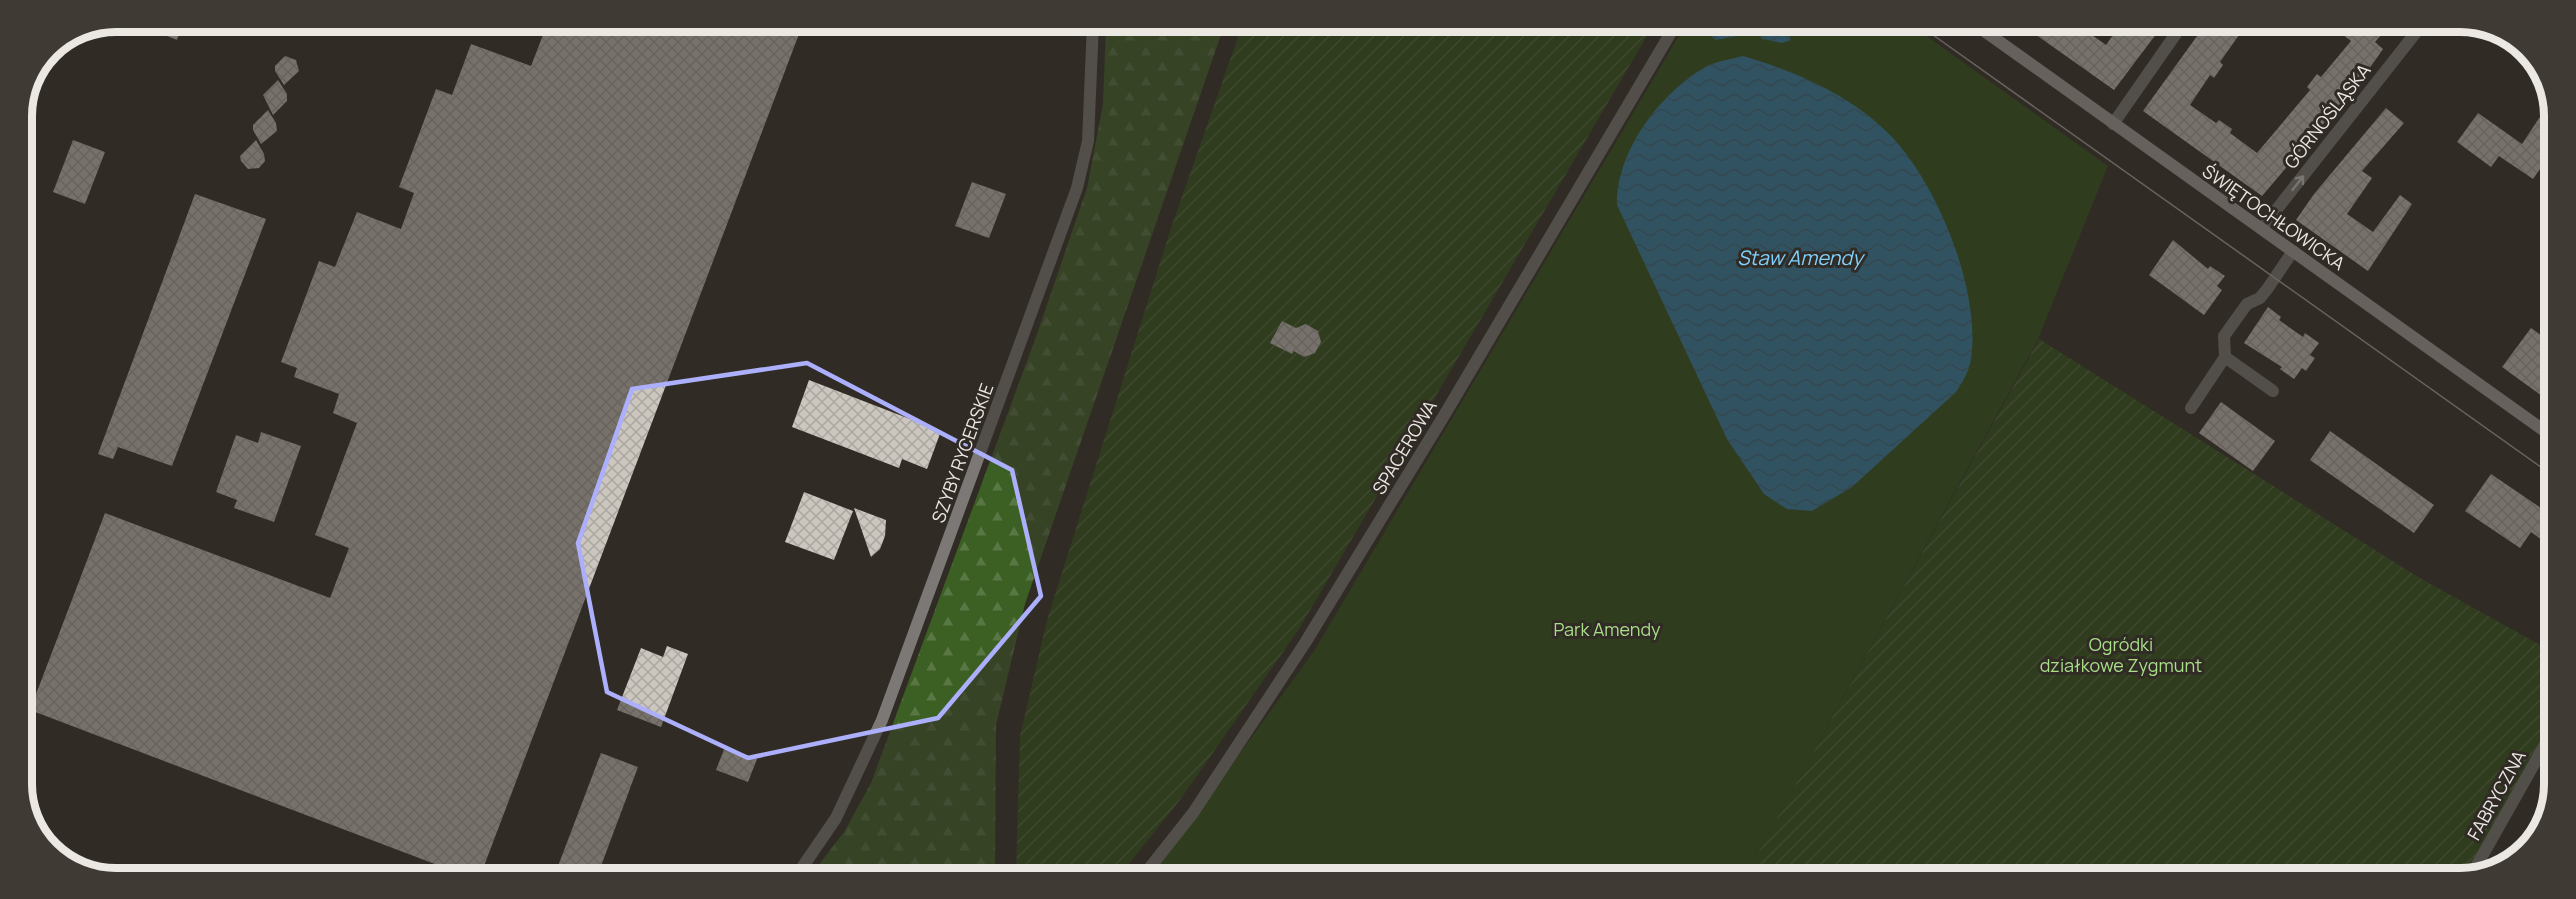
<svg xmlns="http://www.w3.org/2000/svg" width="2576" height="899" viewBox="0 0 2576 899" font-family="Manrope,sans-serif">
  <defs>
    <pattern id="forest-firs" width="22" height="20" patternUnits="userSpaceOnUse" patternTransform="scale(1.5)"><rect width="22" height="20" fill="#3c6024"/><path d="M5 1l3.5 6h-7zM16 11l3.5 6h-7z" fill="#587744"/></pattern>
    <pattern id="garden-furrows" width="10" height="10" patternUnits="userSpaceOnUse" patternTransform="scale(1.5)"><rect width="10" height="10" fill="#2f5116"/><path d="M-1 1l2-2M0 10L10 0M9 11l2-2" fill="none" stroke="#4d6a38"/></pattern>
    <pattern id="water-waves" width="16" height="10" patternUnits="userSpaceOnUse" patternTransform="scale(1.5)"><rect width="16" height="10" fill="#3181a9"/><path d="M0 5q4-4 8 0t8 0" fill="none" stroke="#396981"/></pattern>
    <pattern id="building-cross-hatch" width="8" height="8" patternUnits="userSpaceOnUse" patternTransform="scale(1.5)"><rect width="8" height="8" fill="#cbc6be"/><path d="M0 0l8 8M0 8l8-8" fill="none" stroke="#aaa6a0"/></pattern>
  </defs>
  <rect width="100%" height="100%" fill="#312b26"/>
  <!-- forest -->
  <polygon fill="url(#forest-firs)" points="1106,23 1225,23 1025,604 996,725 995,875 811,875 844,832 871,783 1037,334 1087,188 1103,104"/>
  <!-- park -->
  <polygon fill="#2f5116" points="1686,24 1911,25 2108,166 2038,339 1745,877 1147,875 1194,817 1314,651"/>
  <!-- garden -->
  <g fill="url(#garden-furrows)">
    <polygon points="1243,23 1654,24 1299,629 1180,800 1120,875 1016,875 1020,736 1047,620 1172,225"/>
    <polygon points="2039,339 2418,577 2551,651 2551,734 2472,874 2461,878 1745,877"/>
  </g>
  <!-- water -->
  <g fill="url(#water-waves)">
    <polygon points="1706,24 1784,24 1791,40 1782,43 1762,39 1758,32 1716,40 1704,30"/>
    <path d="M1743,56C1795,71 1853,96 1891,136C1938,185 1981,291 1971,359C1969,372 1963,381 1956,392L1852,487L1812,511L1787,509L1764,494L1727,439L1617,205C1616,151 1661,92 1707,66C1718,61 1732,59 1743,56Z"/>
  </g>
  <!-- building -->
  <g fill="url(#building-cross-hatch)">
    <polygon points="129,21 184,21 177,40"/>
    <polygon points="548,22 767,22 799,34 481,874 461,874 30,710 105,513 330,598 349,548 315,535 357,423 333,413 339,394 294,377 297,368 281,362 319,261 335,267 357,212 401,229 414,193 399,187 436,89 452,95 471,44 531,66"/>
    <polygon points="2022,25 2078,25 2106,45 2120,25 2163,25 2114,90"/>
    <polygon points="2205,25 2246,25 2220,62 2223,65 2214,78 2210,75 2190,105 2216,123 2219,120 2232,129 2230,133 2257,153 2310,90 2307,87 2317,74 2321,77 2351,41 2342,34 2349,26 2389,26 2375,42 2383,49 2365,75 2262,196 2143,111"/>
    <polygon points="285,56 296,60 299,71 284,85 275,71 275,66"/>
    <polygon points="278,80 287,94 287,101 273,115 263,95"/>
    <polygon points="2551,100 2555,109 2555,148 2533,179 2499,156 2491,167 2457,142 2478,113 2522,144"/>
    <polygon points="2386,108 2404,123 2362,171 2372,178 2347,214 2373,232 2400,195 2412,204 2368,271 2296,220 2314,194"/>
    <polygon points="268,110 276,123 277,131 261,144 253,130 253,125"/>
    <polygon points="73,140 105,152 85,204 53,192"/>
    <polygon points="256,140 264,154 265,161 259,168 248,169 241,161 240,156"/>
    <polygon points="972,182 1006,194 989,238 955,226"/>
    <polygon points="195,194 266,219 172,466 118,447 113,459 98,454"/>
    <polygon points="2173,240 2208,269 2210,266 2225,276 2217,286 2222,290 2204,315 2149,275"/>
    <polygon points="2268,307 2281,317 2279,320 2303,337 2305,333 2319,343 2310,355 2315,358 2306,371 2302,368 2294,379 2280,369 2282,367 2244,343"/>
    <polygon points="1282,321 1296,328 1306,324 1318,331 1321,342 1315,353 1304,357 1294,351 1292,354 1270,343"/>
    <polygon points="2531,328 2553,344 2553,404 2502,367"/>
    <polygon points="809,380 941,431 927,469 902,459 899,468 792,427"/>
    <polygon points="2221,402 2275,441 2253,471 2199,433"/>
    <polygon points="2330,431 2434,505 2414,533 2310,460"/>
    <polygon points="261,432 301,446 274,522 234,508 237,500 216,492 236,435 258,443"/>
    <polygon points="2491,474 2541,508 2542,506 2552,513 2552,526 2542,540 2531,532 2520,548 2465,511"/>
    <polygon points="804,492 853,511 834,560 785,542"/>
    <polygon points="854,508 886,520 885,536 880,549 871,557"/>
    <polygon points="667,646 688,654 661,727 617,710 641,648 663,657"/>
    <polygon points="725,747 757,759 748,782 716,770"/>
    <polygon points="601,753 638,767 598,874 555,874"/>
  </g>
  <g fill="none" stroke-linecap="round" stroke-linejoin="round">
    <!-- minor -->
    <g stroke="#7b7876" stroke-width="12">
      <polyline points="2113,124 2182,25"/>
      <polyline points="2262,228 2421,26"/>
      <polyline points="2225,357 2273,391"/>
      <polyline points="2191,408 2225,357 2224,336 2247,304 2260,298 2268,288 2293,251"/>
      <polyline points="2472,874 2551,734"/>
      <polyline points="797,875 836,818 882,720 1077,188 1088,141 1093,23"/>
      <polyline points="1144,875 1193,813 1305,643 1445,414 1676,24"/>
    </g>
    <!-- secondary -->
    <polyline stroke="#a8a39f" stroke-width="12" points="1976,25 2553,437"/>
    <!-- tram -->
    <polyline stroke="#aaa6a1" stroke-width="1.5" points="1919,25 2552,475"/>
  </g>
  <!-- one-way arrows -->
  <defs><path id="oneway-shaft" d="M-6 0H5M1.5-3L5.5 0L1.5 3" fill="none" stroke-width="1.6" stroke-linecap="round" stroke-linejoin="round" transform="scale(1.5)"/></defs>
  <use stroke="#cfccc8" href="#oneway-shaft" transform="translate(2298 183) rotate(-52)"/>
  <!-- marked area -->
  <path d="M0 0H2576V899H0ZM807,363L1012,470L1041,596L938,718L748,758L607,692L578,543L632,389Z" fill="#312b26" fill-opacity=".55" fill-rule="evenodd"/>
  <path fill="none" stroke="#acaffb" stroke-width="4.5" stroke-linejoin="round" d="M807,363L1012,470L1041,596L938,718L748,758L607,692L578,543L632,389Z"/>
  <g text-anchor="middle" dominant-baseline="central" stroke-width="6" stroke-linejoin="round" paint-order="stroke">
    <!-- street labels -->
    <g font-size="18" fill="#ebe8e4" stroke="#312b26">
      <text transform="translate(2327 116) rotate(-52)">GÓRNOŚLĄSKA</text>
      <text transform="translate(2274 217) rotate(35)">ŚWIĘTOCHŁOWICKA</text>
      <text transform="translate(1404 447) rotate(-59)">SPACEROWA</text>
      <text transform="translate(962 453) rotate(-70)">SZYBY RYCERSKIE</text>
      <text transform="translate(2496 795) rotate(-61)">FABRYCZNA</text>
    </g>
    <!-- park labels -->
    <g font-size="18" fill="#a7de87" stroke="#312b26">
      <text x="1607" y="629">Park Amendy</text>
      <text x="2121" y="644">Ogródki<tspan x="2121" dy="21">działkowe Zygmunt</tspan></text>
    </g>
    <!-- water labels -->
    <g font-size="20" font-style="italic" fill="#7fd1fe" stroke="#312b26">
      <text x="1800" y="257">Staw Amendy</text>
    </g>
  </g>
  <!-- crop -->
  <path d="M0 0H2576V899H0ZM116 32H2460A84 84 0 0 1 2544 116V784A84 84 0 0 1 2460 868H116A84 84 0 0 1 32 784V116A84 84 0 0 1 116 32Z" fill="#403a35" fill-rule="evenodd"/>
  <path fill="none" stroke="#ebe8e4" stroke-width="8" d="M116 32H2460A84 84 0 0 1 2544 116V784A84 84 0 0 1 2460 868H116A84 84 0 0 1 32 784V116A84 84 0 0 1 116 32Z"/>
</svg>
